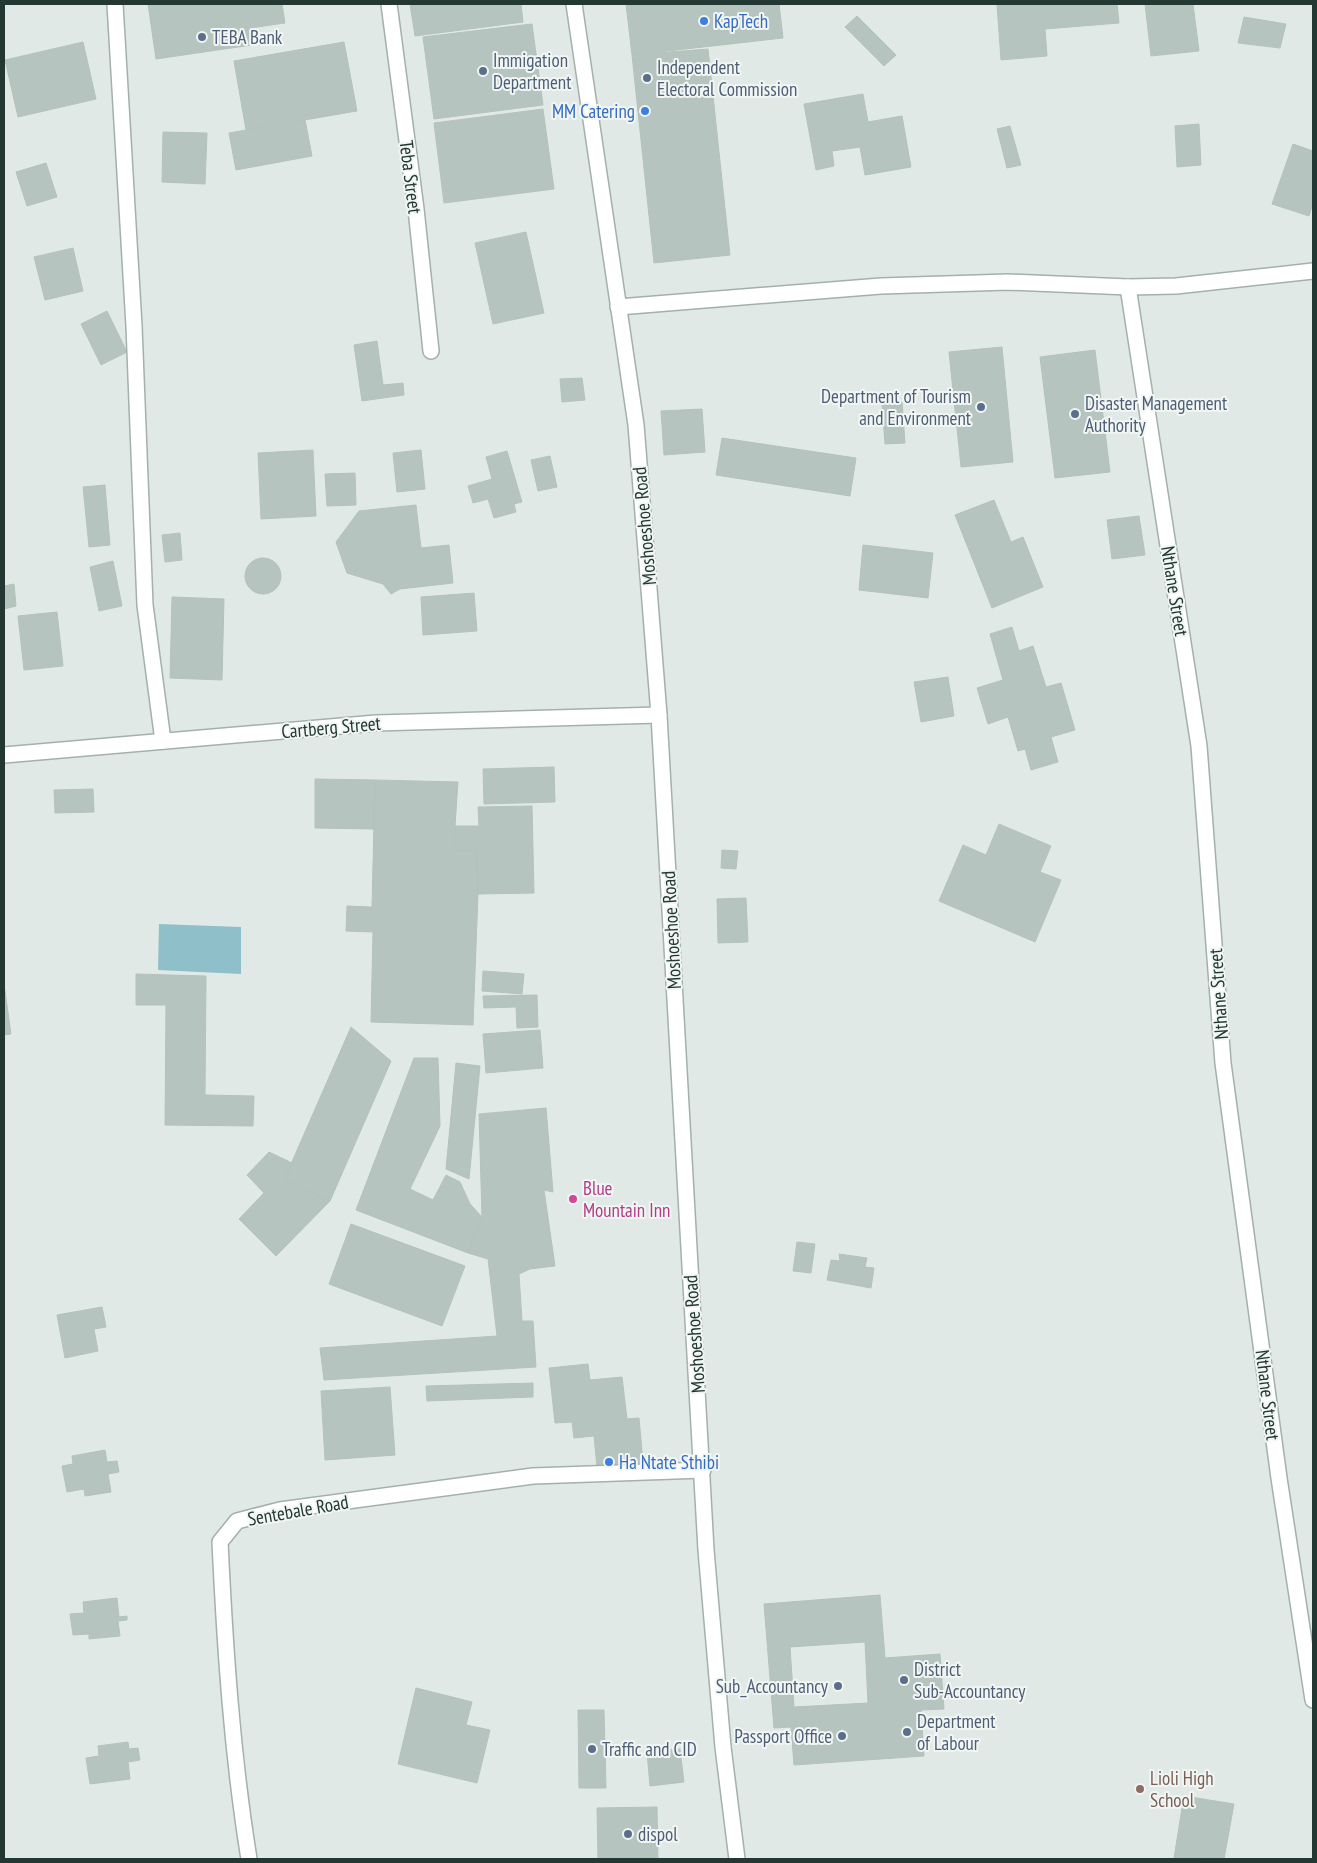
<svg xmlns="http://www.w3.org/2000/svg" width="1317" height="1863" viewBox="0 0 1317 1863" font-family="'PT Sans Narrow',sans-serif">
  <rect width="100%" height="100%" fill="#e1e9e6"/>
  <!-- water -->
  <polygon fill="#8fbfc8" points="159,924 241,927 241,974 158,970"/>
  <!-- building -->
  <g fill="#b6c4bf" stroke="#b4c2bc" fill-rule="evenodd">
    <polygon points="148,4 282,4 285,23 250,28 252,45 156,59"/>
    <polygon points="410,4 521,4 523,22 415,36"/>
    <polygon points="626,4 779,4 783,38 632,55"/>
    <polygon points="997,4 1117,4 1119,23 1045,29 1047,56 1001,60"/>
    <polygon points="1145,4 1193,4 1199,51 1151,56"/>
    <polygon points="857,16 896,55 884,66 845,27"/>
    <polygon points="1244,17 1286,24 1280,48 1238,43"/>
    <polygon points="532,24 543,105 434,119 423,37"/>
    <polygon points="83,42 96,99 18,117 5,60"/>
    <polygon points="344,42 357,111 246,130 234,61"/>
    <polygon points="708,49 730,255 654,263 632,55"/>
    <polygon points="863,94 868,122 902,116 911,167 865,175 860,147 832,151 834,166 816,170 804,104"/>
    <polygon points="543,109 554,189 444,203 434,123"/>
    <polygon points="305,120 312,156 236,170 229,133"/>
    <polygon points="1199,124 1201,165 1177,167 1175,126"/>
    <polygon points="1010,126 1021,165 1007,168 997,129"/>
    <polygon points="163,132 207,133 205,184 162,182"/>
    <polygon points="1293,144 1313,151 1313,203 1309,216 1272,204"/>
    <polygon points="46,163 57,197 27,206 16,172"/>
    <polygon points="526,232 544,313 493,324 475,243"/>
    <polygon points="73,248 83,291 45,300 34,257"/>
    <polygon points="107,311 127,352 101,365 81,324"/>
    <polygon points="377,341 383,385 403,383 404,395 362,401 354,345"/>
    <polygon points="1002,347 1013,462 961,467 949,352"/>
    <polygon points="1095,350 1110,472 1055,478 1040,357"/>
    <polygon points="582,378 585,400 562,402 560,379"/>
    <polygon points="902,402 905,443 885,444 882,404"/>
    <polygon points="702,409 705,452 664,455 661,411"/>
    <polygon points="722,438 856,458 850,496 716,475"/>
    <polygon points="313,450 316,516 261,519 258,453"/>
    <polygon points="421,450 425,489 397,492 393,453"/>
    <polygon points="507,451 522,502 514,504 516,512 494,518 488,499 473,503 468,486 492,479 486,457"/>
    <polygon points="550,456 557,487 538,491 531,460"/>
    <polygon points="355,473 356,505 327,506 325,474"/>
    <polygon points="105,485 110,545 89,547 83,487"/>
    <polygon points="994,500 1011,542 1023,537 1043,587 992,608 955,515"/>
    <polygon points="416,505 421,548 449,545 453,583 400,589 391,594 383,584 347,573 336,542 359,511"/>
    <polygon points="1139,516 1145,555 1112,559 1107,520"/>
    <polygon points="180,533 182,560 165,562 162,535"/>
    <polygon points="863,545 933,553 928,598 859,590"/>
    <circle cx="263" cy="576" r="18"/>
    <polygon points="113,561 122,606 99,611 90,567"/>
    <polygon points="14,584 16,606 4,609 4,586"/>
    <polygon points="474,593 477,631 423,635 421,597"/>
    <polygon points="172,597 224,599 222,680 170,678"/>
    <polygon points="57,612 63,666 24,670 18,616"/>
    <polygon points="1012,627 1019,651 1033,646 1046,687 1061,683 1075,730 1051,737 1058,762 1031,770 1025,749 1018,751 1008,717 988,724 977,688 1003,680 990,634"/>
    <polygon points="948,677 954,716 921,722 914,682"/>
    <polygon points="554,767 555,802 484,804 483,769"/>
    <polygon points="315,779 375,780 374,829 315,828"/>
    <polygon points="375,780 458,782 455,826 455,850 477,850 478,894 473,1025 371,1022 373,932 346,931 347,906 372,907"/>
    <polygon points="93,789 94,812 55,813 54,790"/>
    <polygon points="532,806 534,893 478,894 477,850 455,850 455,826 479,826 478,807"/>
    <polygon points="999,824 1051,846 1040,872 1061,880 1035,942 939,901 963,845 986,855"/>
    <polygon points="722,850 738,851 736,869 721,868"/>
    <polygon points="746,898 748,942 718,943 717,899"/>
    <polygon points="483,971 524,974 522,994 482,991"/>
    <polygon points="136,974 206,976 205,1095 254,1096 253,1126 165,1125 166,1005 136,1005"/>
    <polygon points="4,984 11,1034 4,1035"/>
    <polygon points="537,995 538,1027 517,1028 516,1007 484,1008 483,996"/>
    <polygon points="351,1027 391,1061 330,1201 284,1180"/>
    <polygon points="540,1030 543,1068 486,1073 483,1034"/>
    <polygon points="414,1058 438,1058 440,1126 410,1189 433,1200 446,1175 460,1182 470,1204 482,1217 468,1253 356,1210"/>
    <polygon points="456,1063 480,1066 469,1179 446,1169"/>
    <polygon points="546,1108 553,1192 544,1190 555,1266 530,1269 519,1274 522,1321 533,1321 536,1367 324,1380 320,1348 497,1336 488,1259 468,1253 482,1217 479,1114"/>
    <polygon points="269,1152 292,1163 284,1180 330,1201 276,1256 239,1219 264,1193 247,1175"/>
    <polygon points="351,1224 465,1266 442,1326 329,1284"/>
    <polygon points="797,1242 815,1244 811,1273 793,1271"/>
    <polygon points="839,1254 867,1258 865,1267 874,1268 871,1288 827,1280 831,1260 840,1261"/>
    <polygon points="102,1307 106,1327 94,1329 98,1351 65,1358 57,1315"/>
    <polygon points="588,1364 590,1380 622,1377 627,1419 639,1418 643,1462 597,1467 594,1436 574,1438 572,1422 555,1423 549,1368"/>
    <polygon points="533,1383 533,1397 427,1401 426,1386"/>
    <polygon points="390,1387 395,1455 325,1460 321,1391"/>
    <polygon points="105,1450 107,1462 117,1461 119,1472 108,1474 111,1492 85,1496 84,1489 67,1492 62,1466 73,1464 72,1456"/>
    <path d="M880,1595L885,1658L940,1654L944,1709L921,1710L924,1756L794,1765L791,1727L774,1728L764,1604ZM865,1642L868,1703L794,1707L790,1647Z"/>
    <polygon points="117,1598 119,1617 127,1616 127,1620 118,1621 120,1636 89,1639 89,1634 73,1635 70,1614 84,1613 83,1602"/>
    <polygon points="416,1688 472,1702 466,1725 490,1730 477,1783 398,1764"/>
    <polygon points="578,1710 604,1710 606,1788 579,1788"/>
    <polygon points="128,1742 129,1749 138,1748 140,1760 128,1762 130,1779 90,1784 86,1758 99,1756 98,1746"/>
    <polygon points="680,1749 684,1782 650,1786 647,1752"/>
    <polygon points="1184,1796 1234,1804 1224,1859 1174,1858"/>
    <polygon points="657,1807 658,1859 598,1859 597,1808"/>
  </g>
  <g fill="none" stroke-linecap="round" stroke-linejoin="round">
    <defs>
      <g id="service">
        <polyline points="115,4 134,326 145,605 163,741"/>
        <polyline points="389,4 416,209 431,351"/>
      </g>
      <g id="minor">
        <polyline points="1128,287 1199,746 1223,1063 1279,1478 1313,1700"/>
        <polyline points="618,307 881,286 1008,282 1128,287 1176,286 1313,271"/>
        <polyline points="4,755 376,723 659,715"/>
        <path d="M249,1859C232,1754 225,1648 220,1542L237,1521L280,1510L533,1476L703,1470"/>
      </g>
      <polyline id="tertiary" points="574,4 636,425 659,715 706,1550 723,1747 737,1859"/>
    </defs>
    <!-- service casing -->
    <use href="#service" stroke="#a4b0ac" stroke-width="18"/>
    <!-- minor casing -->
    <use href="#minor" stroke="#a4b0ac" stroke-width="18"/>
    <!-- tertiary casing -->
    <use href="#tertiary" stroke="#a4b0ac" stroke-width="18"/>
    <!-- service -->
    <use href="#service" stroke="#fff" stroke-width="15"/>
    <!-- minor -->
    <use href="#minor" stroke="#fff" stroke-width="15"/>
    <!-- tertiary -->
    <use href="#tertiary" stroke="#fff" stroke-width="15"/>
  </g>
  <!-- markers -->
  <g fill="#3f7fe0" stroke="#f1f6f4" stroke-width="2">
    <circle cx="704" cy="21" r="5"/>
    <circle cx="645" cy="111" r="5"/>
    <circle cx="609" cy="1462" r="5"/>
  </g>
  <g fill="#5c6f8a" stroke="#f1f6f4" stroke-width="2">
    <circle cx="202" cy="37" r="5"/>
    <circle cx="483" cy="71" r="5"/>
    <circle cx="647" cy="78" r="5"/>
    <circle cx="981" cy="407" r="5"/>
    <circle cx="1075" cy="414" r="5"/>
    <circle cx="904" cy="1680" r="5"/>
    <circle cx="838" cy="1686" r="5"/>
    <circle cx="907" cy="1732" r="5"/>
    <circle cx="842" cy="1736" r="5"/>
    <circle cx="592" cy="1749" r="5"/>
    <circle cx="628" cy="1834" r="5"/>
  </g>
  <circle fill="#d1479c" stroke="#f1f6f4" stroke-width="2" cx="573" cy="1199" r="5"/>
  <circle fill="#8d6e63" stroke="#f1f6f4" stroke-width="2" cx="1140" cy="1789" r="5"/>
  <g text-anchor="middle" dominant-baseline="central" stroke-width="4" stroke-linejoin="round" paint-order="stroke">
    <!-- shop labels -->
    <g font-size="19" fill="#366cbe" stroke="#f1f6f4" text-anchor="start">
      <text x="714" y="21">KapTech</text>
      <text x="635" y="111" text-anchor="end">MM Catering</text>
      <text x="619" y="1462">Ha Ntate Sthibi</text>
    </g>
    <!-- service labels -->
    <g font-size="19" fill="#4e5e75" stroke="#f1f6f4" text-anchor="start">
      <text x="212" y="37">TEBA Bank</text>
      <text x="493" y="60">Immigation<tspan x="493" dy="22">Department</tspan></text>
      <text x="657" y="67">Independent<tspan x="657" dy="22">Electoral Commission</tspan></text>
      <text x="971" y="396" text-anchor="end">Department of Tourism<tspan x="971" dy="22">and Environment</tspan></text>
      <text x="1085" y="403">Disaster Management<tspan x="1085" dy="22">Authority</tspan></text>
      <text x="914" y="1669">District<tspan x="914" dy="22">Sub-Accountancy</tspan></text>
      <text x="828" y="1686" text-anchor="end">Sub_Accountancy</text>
      <text x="917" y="1721">Department<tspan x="917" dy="22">of Labour</tspan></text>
      <text x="832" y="1736" text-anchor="end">Passport Office</text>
      <text x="602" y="1749">Traffic and CID</text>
      <text x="638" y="1834">dispol</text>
    </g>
    <!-- street labels -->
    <g font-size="19" fill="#233832" stroke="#f1f6f4">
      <text transform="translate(411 177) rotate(83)">Teba Street</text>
      <text transform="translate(644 526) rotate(-95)">Moshoeshoe Road</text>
      <text transform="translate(1175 591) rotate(81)">Nthane Street</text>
      <text transform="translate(331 727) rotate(-5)">Cartberg Street</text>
      <text transform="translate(671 930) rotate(-93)">Moshoeshoe Road</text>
      <text transform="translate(1218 994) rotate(-94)">Nthane Street</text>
      <text transform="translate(694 1334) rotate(-94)">Moshoeshoe Road</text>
      <text transform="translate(1268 1395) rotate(83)">Nthane Street</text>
      <text transform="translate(298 1510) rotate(-10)">Sentebale Road</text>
    </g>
    <!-- hotel labels -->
    <g font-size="19" fill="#b23c85" stroke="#f1f6f4" text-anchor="start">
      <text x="583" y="1188">Blue<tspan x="583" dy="22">Mountain Inn</tspan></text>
    </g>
    <!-- education labels -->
    <g font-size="19" fill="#785e54" stroke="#f1f6f4" text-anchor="start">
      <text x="1150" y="1778">Lioli High<tspan x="1150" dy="22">School</tspan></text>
    </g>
  </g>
  <!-- border -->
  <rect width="1317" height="1863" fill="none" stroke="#233832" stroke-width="10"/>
</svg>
